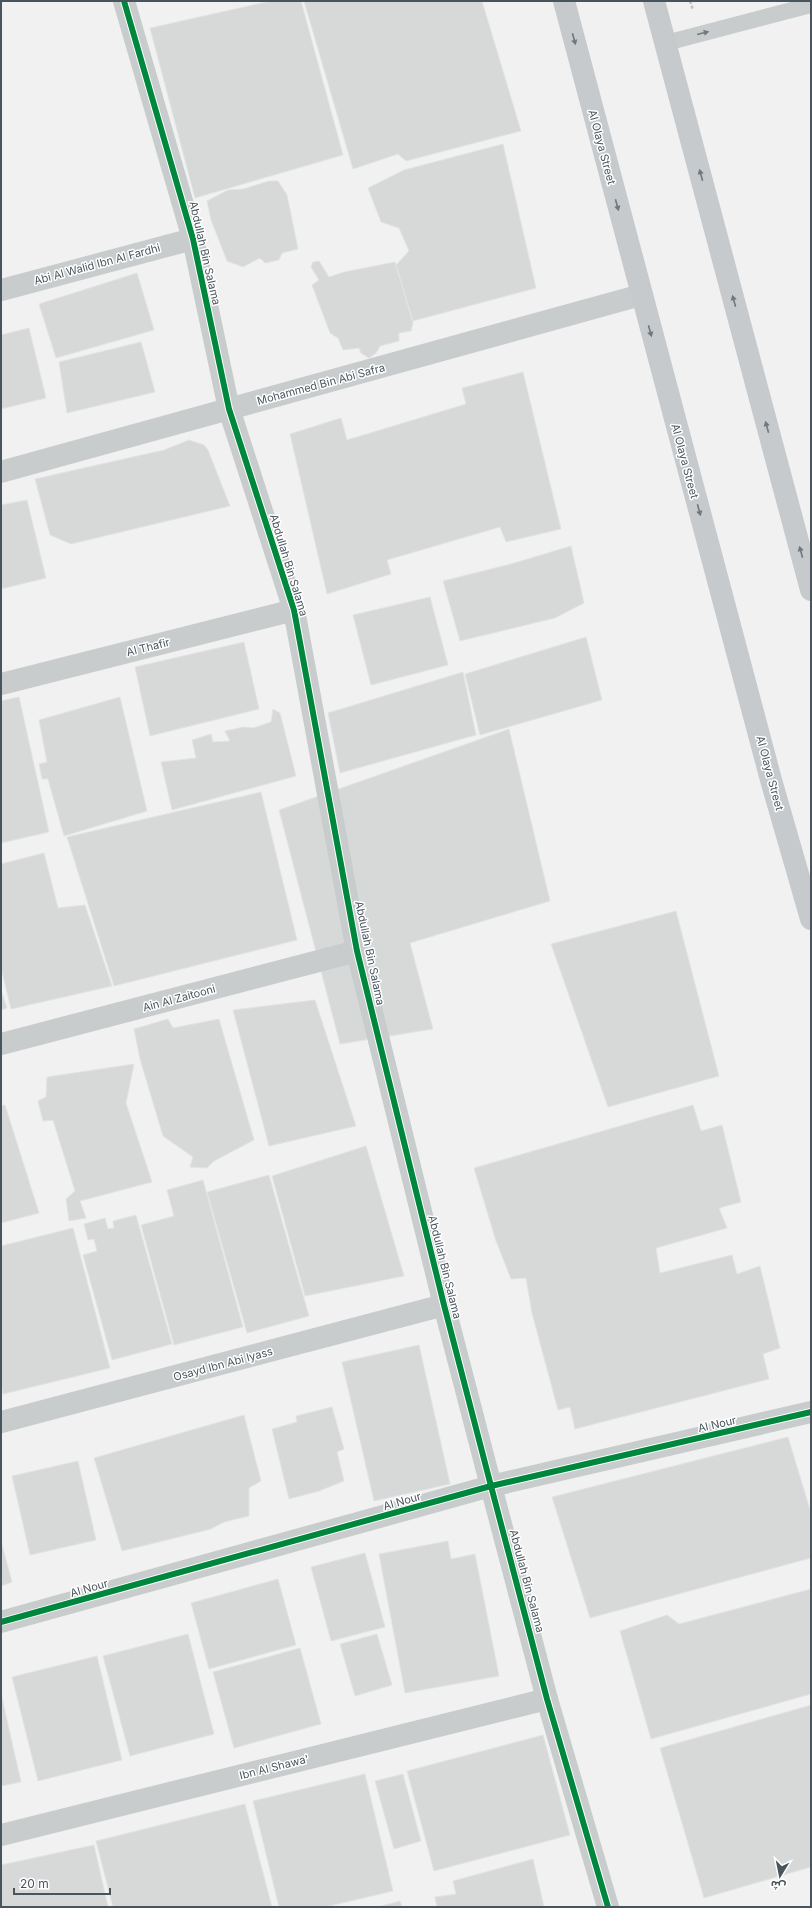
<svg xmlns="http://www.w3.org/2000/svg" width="812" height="1908" viewBox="0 0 812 1908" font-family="Inter,'Noto Sans Arabic',sans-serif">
  <rect width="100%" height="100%" fill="#f1f1f1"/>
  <!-- building -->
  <g fill="#d7d9d9" stroke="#e2e3e4">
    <polygon points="271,1 301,1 343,155 195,198 150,28"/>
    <polygon points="304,1 482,1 521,131 406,161 398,154 353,169"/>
    <polygon points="503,144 536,288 413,321 396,265 409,251 399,228 381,222 368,188 404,170"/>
    <polygon points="269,181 278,181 287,195 298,249 282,253 279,260 265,263 260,258 243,267 227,261 211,220 207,201 228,190 243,189"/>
    <polygon points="319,261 329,277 344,272 395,262 413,323 411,331 399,333 399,341 380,346 376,353 369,358 361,353 359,348 343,350 338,338 330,333 312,285 319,280 311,267 313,262"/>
    <polygon points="137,273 154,330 56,358 39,304"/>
    <polygon points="29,328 46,398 1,409 1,335"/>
    <polygon points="141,342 155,392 67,413 59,362"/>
    <polygon points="523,372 561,529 506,542 500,527 387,560 391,574 327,594 290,434 341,418 347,440 466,404 462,388"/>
    <polygon points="189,440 204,445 208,450 230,506 71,544 50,535 35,479 164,450"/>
    <polygon points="27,500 46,578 1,589 1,505"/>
    <polygon points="571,546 584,603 555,618 460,641 443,581 511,564"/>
    <polygon points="430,597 448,665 371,685 353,615"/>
    <polygon points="586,637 602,700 480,735 465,674"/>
    <polygon points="244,642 259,709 150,736 135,667"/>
    <polygon points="463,672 476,735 340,773 328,713"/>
    <polygon points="19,697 49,832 1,843 1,701"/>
    <polygon points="120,697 147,811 64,836 48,779 42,779 39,764 47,762 39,720"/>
    <polygon points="273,709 280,713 296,776 172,810 161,762 196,758 192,740 211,734 213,742 230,741 225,731 244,727 253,728 271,722"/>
    <polygon points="509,729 550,901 410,943 433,1029 340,1044 279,810"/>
    <polygon points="261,792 297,940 114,986 67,837"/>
    <polygon points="44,853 58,908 85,905 112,986 11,1009 1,968 1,864"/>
    <polygon points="676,911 719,1076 608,1107 551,944"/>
    <polygon points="1,990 7,1008 1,1010"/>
    <polygon points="315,1000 356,1126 269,1146 233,1010"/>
    <polygon points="168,1019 173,1028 219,1019 254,1140 214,1161 207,1168 190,1167 193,1157 163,1136 140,1059 134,1029"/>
    <polygon points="134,1064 126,1103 152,1182 80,1201 86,1218 69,1221 66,1199 75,1191 53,1120 43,1121 38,1101 46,1097 47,1077"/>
    <polygon points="5,1105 39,1213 1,1223 1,1106"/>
    <polygon points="693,1105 701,1131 722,1125 741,1202 719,1208 727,1228 656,1248 660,1273 732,1255 737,1274 760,1266 780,1348 763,1354 769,1379 575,1429 570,1407 558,1410 532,1313 526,1278 511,1279 496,1241 474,1168"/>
    <polygon points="366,1146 404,1276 305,1296 272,1176"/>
    <polygon points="269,1175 309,1316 247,1333 207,1192"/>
    <polygon points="203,1180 243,1327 174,1345 141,1225 174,1216 167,1190"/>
    <polygon points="136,1215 172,1344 112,1360 83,1255 97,1251 94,1239 88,1240 84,1224 105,1218 108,1229 114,1228 113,1221"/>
    <polygon points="73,1228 110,1368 3,1394 1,1385 1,1246"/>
    <polygon points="419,1345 450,1484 374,1501 342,1362"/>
    <polygon points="332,1407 344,1449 337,1452 344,1481 319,1491 289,1499 272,1429 297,1422 296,1416"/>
    <polygon points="244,1415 261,1481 249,1488 249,1516 224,1522 211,1529 122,1551 94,1458"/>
    <polygon points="788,1437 811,1513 811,1558 590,1618 552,1497"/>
    <polygon points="78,1461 96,1540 30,1555 12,1476"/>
    <polygon points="1,1541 12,1582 1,1586"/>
    <polygon points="448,1541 451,1559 475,1554 499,1676 405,1693 379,1554"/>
    <polygon points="365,1553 385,1627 331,1641 311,1567"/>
    <polygon points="278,1579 296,1645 209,1669 191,1603"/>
    <polygon points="811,1589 811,1694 651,1739 620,1631 667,1615 679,1624"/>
    <polygon points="188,1634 214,1734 130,1756 103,1656"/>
    <polygon points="377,1634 392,1685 355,1696 340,1644"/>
    <polygon points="300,1648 321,1724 234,1748 213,1672"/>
    <polygon points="97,1656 122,1760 38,1781 12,1677"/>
    <polygon points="1,1693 21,1782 1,1786"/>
    <polygon points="811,1705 811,1867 704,1898 660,1748"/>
    <polygon points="543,1735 570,1835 434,1871 407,1771"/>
    <polygon points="365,1774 393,1891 325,1907 279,1907 253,1801"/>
    <polygon points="403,1774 421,1841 394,1849 375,1781"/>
    <polygon points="245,1804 272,1907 113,1907 96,1841"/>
    <polygon points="94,1845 108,1907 1,1907 1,1865"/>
    <polygon points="533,1859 544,1907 437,1907 435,1897 456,1894 453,1881"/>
    <polygon points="400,1901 402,1907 378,1907"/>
  </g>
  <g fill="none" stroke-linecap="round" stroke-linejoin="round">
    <!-- path -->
    <polyline stroke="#b8c4bf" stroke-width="2.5" stroke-dasharray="3 2" stroke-linecap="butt" points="690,1 693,10"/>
    <!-- lane -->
    <polyline stroke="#c8cccd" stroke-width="16" points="666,43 811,5"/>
    <!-- street -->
    <g stroke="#c8cccd" stroke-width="22">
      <polyline points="124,1 193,239 229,409 294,610 357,951 444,1305 491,1486 547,1699 608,1907"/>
      <polyline points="1,290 193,239"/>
      <polyline points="1,472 641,295"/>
      <polyline points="1,684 294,610"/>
      <polyline points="1,1044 357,951"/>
      <polyline points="1,1422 444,1305"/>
      <polyline points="1,1622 491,1486 811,1412"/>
      <polyline points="1,1835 547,1699"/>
    </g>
    <!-- primary -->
    <g stroke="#c6cacc" stroke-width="22">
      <polyline points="564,1 771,780 811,919"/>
      <polyline points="654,1 811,590"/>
    </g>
    <defs>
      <g id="cycleway">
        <polyline points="124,1 193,239 229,409 294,610 357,951 444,1305 491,1486 547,1699 608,1907"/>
        <polyline points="1,1622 491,1486 811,1412"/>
      </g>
    </defs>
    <!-- cycleway casing -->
    <use href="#cycleway" stroke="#fff" stroke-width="8"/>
    <!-- cycleway -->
    <use href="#cycleway" stroke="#00873e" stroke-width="6"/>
  </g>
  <!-- one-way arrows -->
  <defs><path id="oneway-solid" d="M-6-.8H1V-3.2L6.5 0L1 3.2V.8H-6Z"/></defs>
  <use fill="#6f797f" href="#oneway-solid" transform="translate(703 33) rotate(-14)"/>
  <g fill="#6e787e">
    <use href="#oneway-solid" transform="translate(574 39) rotate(75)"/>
    <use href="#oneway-solid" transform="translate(701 175) rotate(-105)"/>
    <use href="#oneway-solid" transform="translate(617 205) rotate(75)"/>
    <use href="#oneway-solid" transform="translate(734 301) rotate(-105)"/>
    <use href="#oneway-solid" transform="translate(650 331) rotate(75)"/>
    <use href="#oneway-solid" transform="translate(767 427) rotate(-105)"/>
    <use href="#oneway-solid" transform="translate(699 510) rotate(75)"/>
    <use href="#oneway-solid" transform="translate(801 552) rotate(-105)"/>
  </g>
  <g text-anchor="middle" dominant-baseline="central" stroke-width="3" stroke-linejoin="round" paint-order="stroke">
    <!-- street labels -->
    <g font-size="11" fill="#49555d" stroke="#fff">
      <text transform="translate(602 147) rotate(75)">Al Olaya Street</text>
      <text transform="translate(205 253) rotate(77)">Abdullah Bin Salama</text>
      <text transform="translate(97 264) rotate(-15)">Abi Al Walid Ibn Al Fardhi</text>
      <text transform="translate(321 384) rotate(-15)">Mohammed Bin Abi Safra</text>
      <text transform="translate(685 461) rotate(75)">Al Olaya Street</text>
      <text transform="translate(289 565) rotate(73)">Abdullah Bin Salama</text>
      <text transform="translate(148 647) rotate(-14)">Al Thafir</text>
      <text transform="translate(770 773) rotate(75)">Al Olaya Street</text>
      <text transform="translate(370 953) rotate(78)">Abdullah Bin Salama</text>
      <text transform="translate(179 998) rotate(-15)">Ain Al Zaitooni</text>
      <text transform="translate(445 1267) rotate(76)">Abdullah Bin Salama</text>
      <text transform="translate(223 1364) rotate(-15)">Osayd Ibn Abi Iyass</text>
      <text transform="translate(717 1424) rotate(-13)">Al Nour</text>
      <text transform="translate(402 1501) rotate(-16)">Al Nour</text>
      <text transform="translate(527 1581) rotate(75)">Abdullah Bin Salama</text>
      <text transform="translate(89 1588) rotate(-16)">Al Nour</text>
      <text transform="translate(274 1767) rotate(-14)">Ibn Al Shawa'</text>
    </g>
  </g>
  <!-- border -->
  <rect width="812" height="1908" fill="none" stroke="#49555d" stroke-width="4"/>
  <!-- north arrow -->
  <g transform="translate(780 1876) rotate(190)" stroke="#ffffff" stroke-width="3" paint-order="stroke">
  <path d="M0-3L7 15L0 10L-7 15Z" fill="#49555d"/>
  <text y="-6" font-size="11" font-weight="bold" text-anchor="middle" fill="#49555d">ش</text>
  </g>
  <!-- scale -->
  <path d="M14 1888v6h96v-6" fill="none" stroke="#49555d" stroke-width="2"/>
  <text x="20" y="1888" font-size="12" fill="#49555d" stroke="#ffffff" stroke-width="3" paint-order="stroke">20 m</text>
</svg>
